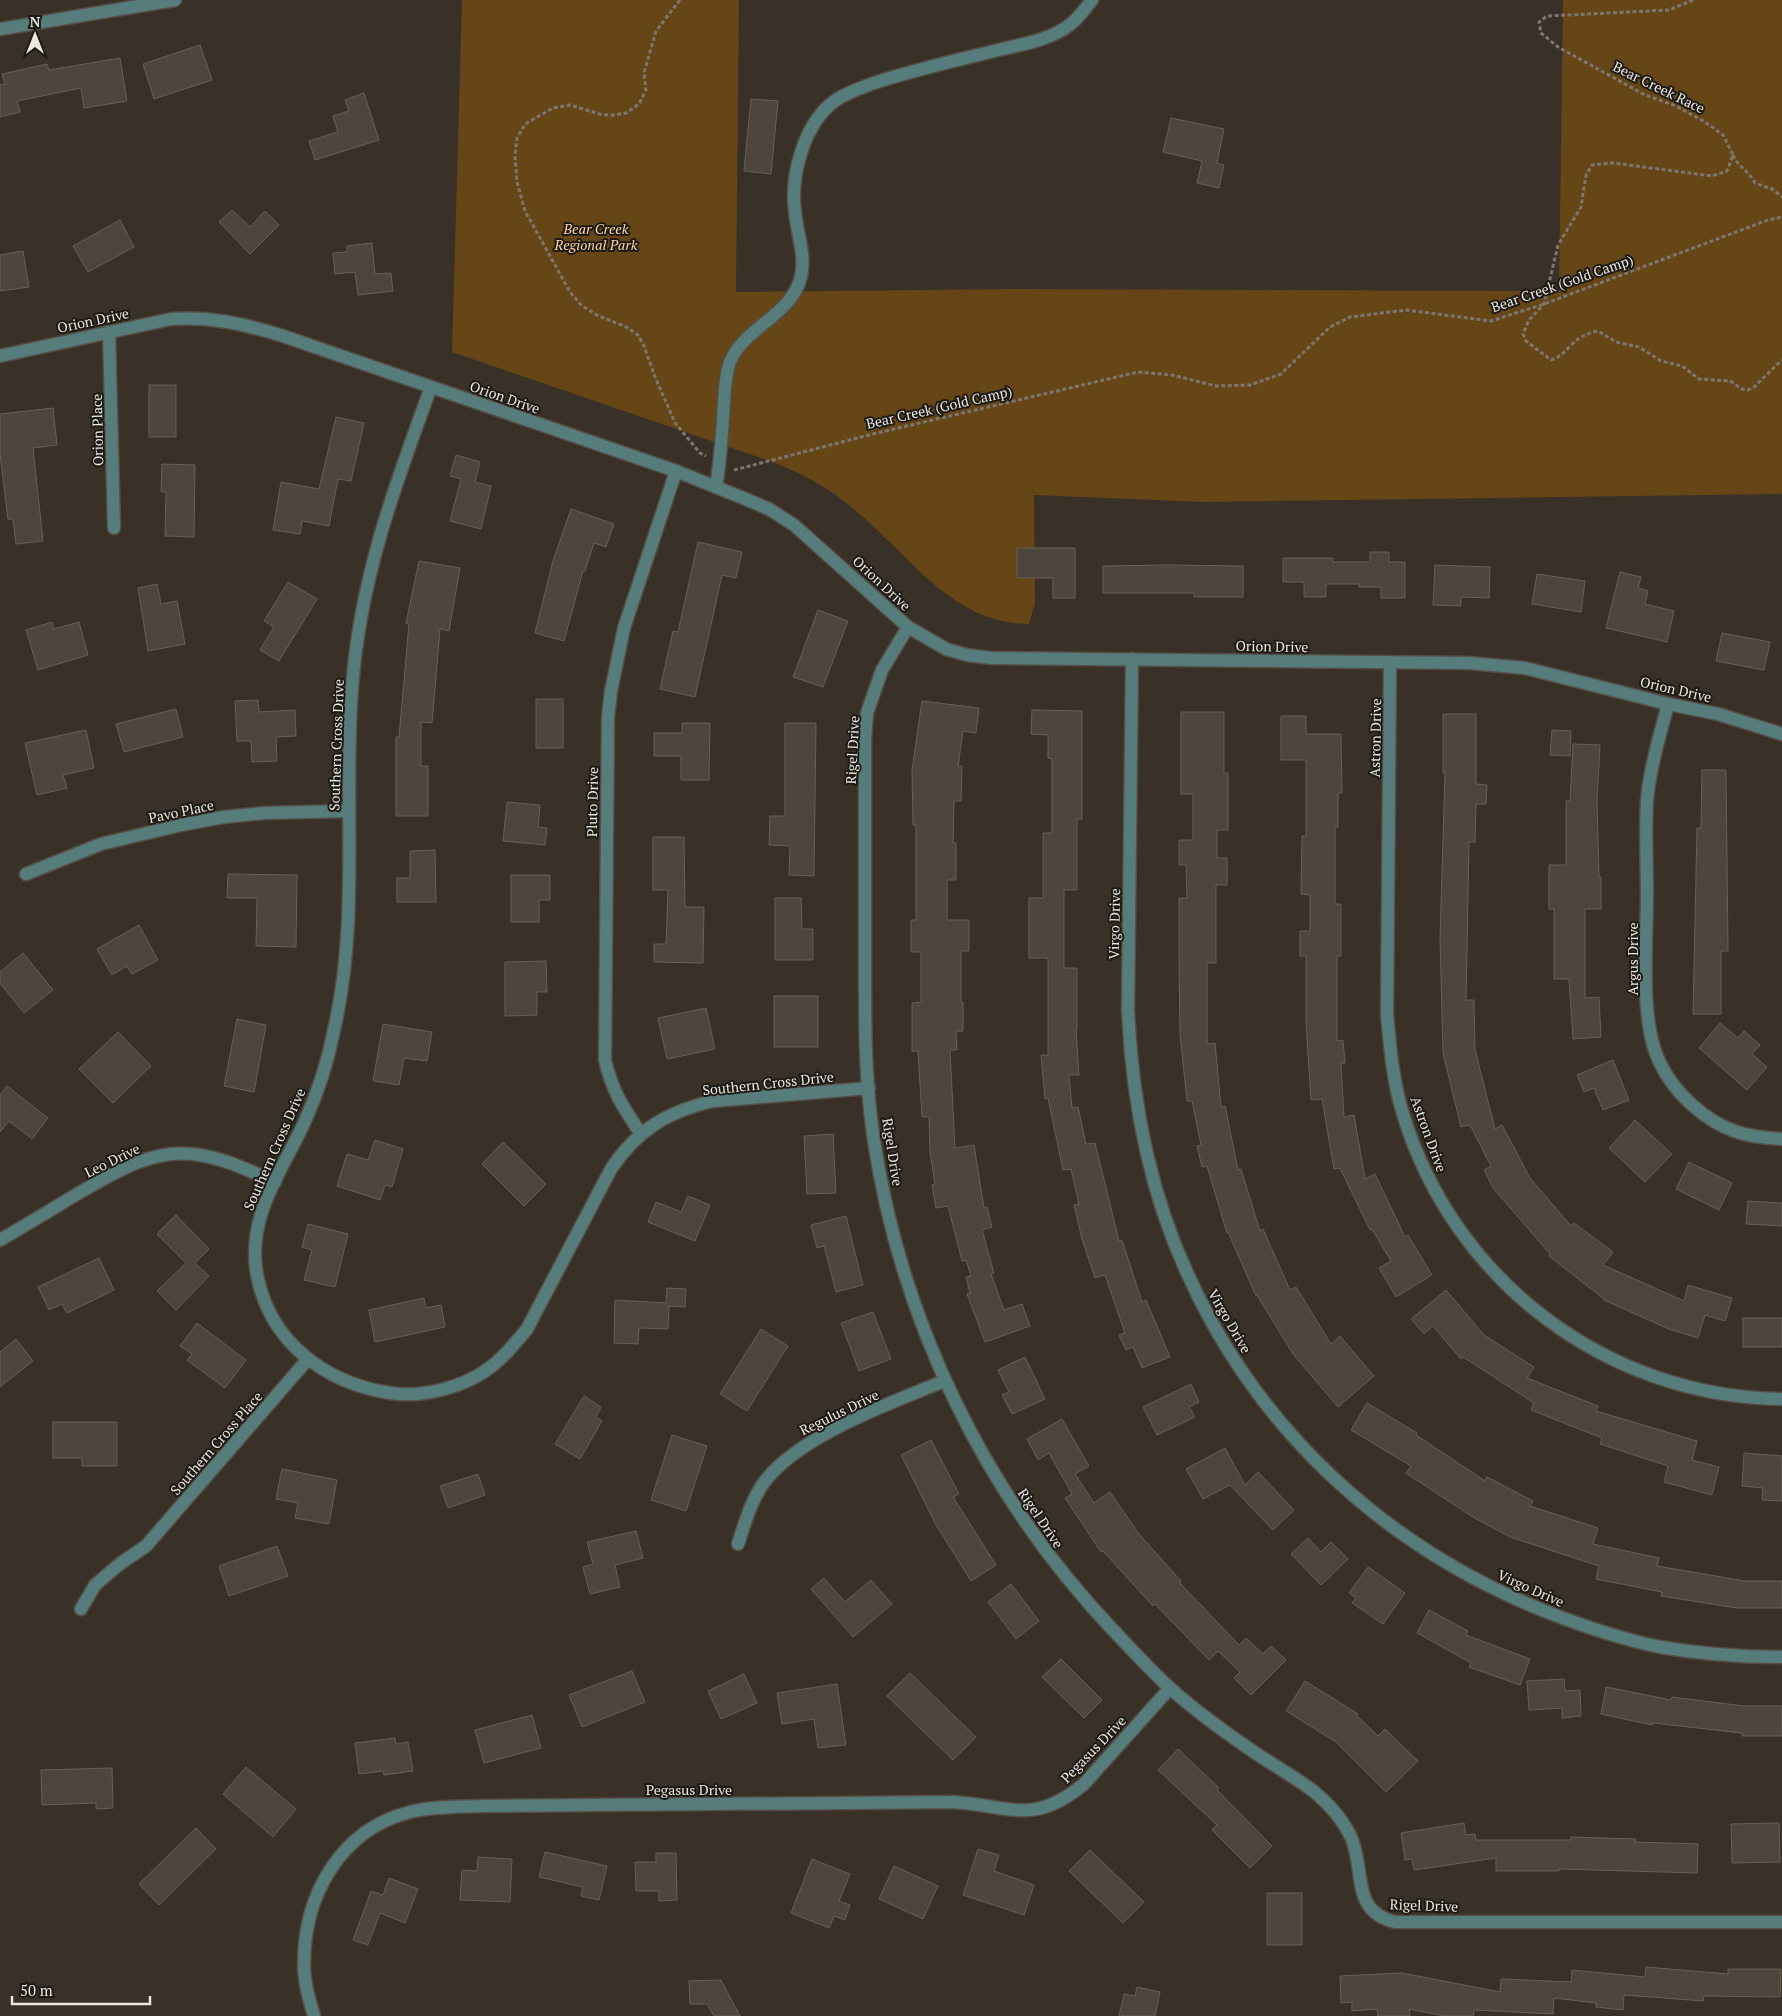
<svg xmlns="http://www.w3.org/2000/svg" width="1782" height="2016" viewBox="0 0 1782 2016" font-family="'PT Serif',serif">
  <rect width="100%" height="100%" fill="#393128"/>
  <!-- green -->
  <path fill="#664516" d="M462,0H739L736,292L1011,289L1559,291L1563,0H1782V494L1203,502L1034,495L1035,603L1029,624C953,624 909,555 856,511C830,488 800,472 767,460L452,352Z"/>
  <!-- building -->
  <g fill="#4e463c" stroke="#696056">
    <polygon points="200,45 212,80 154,99 143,64"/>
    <polygon points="120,58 127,101 84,108 81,88 17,101 20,112 0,117 0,85 5,84 2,74 47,64 49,70"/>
    <polygon points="364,93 379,140 315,160 309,141 338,132 333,116 349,111 345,100"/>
    <polygon points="751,99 778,101 771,174 744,171"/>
    <polygon points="1171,118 1224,129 1217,163 1224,165 1219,188 1197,183 1202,161 1163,152"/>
    <polygon points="232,210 250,227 265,211 279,225 250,254 219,222"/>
    <polygon points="120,220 134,247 88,272 73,246"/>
    <polygon points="372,243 375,274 391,273 393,291 358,295 355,272 335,274 333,253 347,252 347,246"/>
    <polygon points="23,251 29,287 0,291 0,255"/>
    <rect x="149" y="385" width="27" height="52"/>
    <polygon points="53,408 57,445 33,448 43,541 16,544 13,519 8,519 0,454 0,414"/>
    <polygon points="336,417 364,423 351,481 338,479 329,526 302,521 300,534 273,530 281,482 319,489"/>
    <polygon points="456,455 480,462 475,482 491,486 481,529 450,521 461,479 450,476"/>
    <polygon points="162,464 195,465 194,537 165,536 166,492 161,492"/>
    <polygon points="571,509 614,524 606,547 594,543 585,571 583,571 564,641 535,633 553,561"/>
    <polygon points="698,542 742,552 736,578 722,575 695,697 660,689 673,631 678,632"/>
    <polygon points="1017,548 1075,548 1075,598 1053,598 1053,578 1017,578"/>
    <polygon points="1370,552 1389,552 1389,562 1405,562 1405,598 1381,598 1381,587 1359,587 1359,584 1326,584 1326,597 1304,597 1304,582 1283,582 1283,558 1333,558 1333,562 1370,562"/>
    <polygon points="419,561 460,568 449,631 440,629 432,723 421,722 421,766 428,766 428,816 396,816 396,737 399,737 409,624 406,623"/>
    <polygon points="1167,565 1243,566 1243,597 1194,597 1194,593 1103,593 1103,566"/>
    <polygon points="1435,565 1490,567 1489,598 1461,597 1461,606 1433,605"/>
    <polygon points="1620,572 1641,577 1638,588 1648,591 1645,604 1674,611 1667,642 1606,628"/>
    <polygon points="1537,574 1585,581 1581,612 1532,604"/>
    <polygon points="288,582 317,599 279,661 260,650 274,627 264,621"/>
    <polygon points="157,584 161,604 177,601 185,644 148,651 138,588"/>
    <polygon points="818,610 848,621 823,687 793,677"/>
    <polygon points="52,622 54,629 79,622 88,655 38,670 26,630"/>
    <polygon points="1722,633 1770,642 1764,670 1716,661"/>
    <rect x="536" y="699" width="27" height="49"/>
    <polygon points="258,700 259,712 295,710 296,736 276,737 277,761 252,762 251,741 237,741 235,701"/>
    <polygon points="922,701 979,708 976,733 963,731 958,766 962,766 961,801 954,801 953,843 956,843 956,880 947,880 947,920 969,920 969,951 961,951 961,1002 963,1002 963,1031 956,1031 957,1050 950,1050 955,1148 974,1145 984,1208 987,1207 992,1227 982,1230 994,1273 991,1274 1004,1310 1022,1304 1030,1326 985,1342 967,1294 970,1293 966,1277 971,1276 966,1260 962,1261 948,1206 936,1208 932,1185 935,1184 930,1152 929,1117 922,1117 918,1051 912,1051 912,1003 921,1002 921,952 911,952 911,920 916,920 916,825 913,825 912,770"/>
    <polygon points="176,709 183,737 124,752 116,724"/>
    <polygon points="1032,710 1082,711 1082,819 1077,819 1077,890 1064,890 1064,968 1077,968 1077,1030 1076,1030 1079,1075 1069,1075 1072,1108 1078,1107 1086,1144 1095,1143 1119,1241 1122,1240 1142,1302 1146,1300 1170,1357 1142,1368 1133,1347 1126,1350 1119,1335 1125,1333 1105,1275 1095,1278 1082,1239 1074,1205 1079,1204 1071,1169 1063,1170 1048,1098 1045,1099 1041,1055 1048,1055 1048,958 1029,958 1029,898 1043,898 1043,833 1052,833 1052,759 1048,758 1048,735 1031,734"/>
    <polygon points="1181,712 1224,712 1224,773 1228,773 1228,830 1217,830 1217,858 1227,858 1227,885 1216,885 1216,963 1207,963 1207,1044 1215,1043 1221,1107 1225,1106 1238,1170 1241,1169 1260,1231 1263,1229 1290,1290 1296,1287 1331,1344 1340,1336 1374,1376 1338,1407 1293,1354 1257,1295 1256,1296 1228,1232 1227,1233 1207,1166 1202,1167 1197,1146 1201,1145 1192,1101 1187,1101 1180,1034 1179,963 1179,898 1187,898 1186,865 1179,865 1179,840 1193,840 1193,794 1181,794"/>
    <polygon points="1443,714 1476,714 1476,784 1487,785 1486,804 1476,804 1475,842 1469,842 1466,1000 1474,1000 1475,1050 1495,1129 1502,1125 1530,1178 1571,1226 1574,1223 1613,1252 1603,1265 1684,1301 1688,1285 1732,1298 1725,1321 1705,1315 1698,1338 1669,1329 1604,1300 1604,1299 1549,1256 1550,1254 1493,1188 1484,1170 1491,1166 1470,1125 1461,1127 1443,1053 1440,938 1445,772 1443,772"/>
    <polygon points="1281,716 1306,716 1306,734 1341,734 1342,793 1338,793 1338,827 1335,827 1335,904 1341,904 1341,956 1337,956 1337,1041 1343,1040 1345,1063 1341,1063 1344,1117 1354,1115 1365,1179 1375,1174 1405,1237 1408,1235 1432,1275 1396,1297 1379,1268 1391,1261 1372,1229 1370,1230 1340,1168 1334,1169 1322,1099 1311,1100 1306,1023 1306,956 1300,956 1300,931 1310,931 1310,895 1301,894 1302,836 1306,836 1306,760 1281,760"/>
    <polygon points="682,723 710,723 709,780 681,780 681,756 654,756 654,733 682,733"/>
    <polygon points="785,723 816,723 814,876 789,875 790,846 769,845 770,816 785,816"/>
    <polygon points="86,730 94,768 63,775 67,788 37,795 25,743"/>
    <polygon points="1552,730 1571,731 1570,756 1550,755"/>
    <polygon points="1573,744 1600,745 1597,801 1599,877 1601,877 1601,909 1585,909 1585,998 1599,997 1601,1037 1573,1039 1569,979 1554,979 1554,909 1549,909 1549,865 1566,865 1566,801 1570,801"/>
    <polygon points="1702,770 1726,770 1728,951 1721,951 1721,1014 1693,1014 1697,828 1701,828"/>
    <polygon points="507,802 540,805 538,827 547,828 545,845 503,841"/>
    <polygon points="653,837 684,837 685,907 704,907 703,963 654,962 654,944 666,944 668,890 653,890"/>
    <polygon points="435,850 436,902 397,902 397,878 410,878 410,851"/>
    <polygon points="228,874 297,875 296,947 256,946 257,898 227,898"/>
    <polygon points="511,875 550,875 550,900 539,900 539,922 511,922"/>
    <polygon points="775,898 801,898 802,929 813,929 813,960 775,960"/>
    <polygon points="139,925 158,960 132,974 127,966 112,975 97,949"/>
    <polygon points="23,953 53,990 24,1013 0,983 0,972"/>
    <polygon points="546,961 547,992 537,992 537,1015 505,1016 505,962"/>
    <rect x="774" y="996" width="44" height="51"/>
    <polygon points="706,1008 715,1049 667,1059 658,1018"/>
    <polygon points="237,1019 266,1025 254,1092 224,1086"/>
    <polygon points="1720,1023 1738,1038 1744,1031 1760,1045 1752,1054 1767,1067 1747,1090 1699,1048"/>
    <polygon points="383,1024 432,1032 427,1061 404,1058 399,1085 373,1081"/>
    <polygon points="118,1032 151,1066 113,1103 79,1069"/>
    <polygon points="1613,1060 1629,1100 1603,1110 1594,1088 1584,1092 1577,1075"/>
    <polygon points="7,1086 48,1118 32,1139 9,1121 0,1132 0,1095"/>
    <polygon points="1635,1120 1672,1154 1645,1182 1609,1148"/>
    <polygon points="833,1134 836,1193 807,1194 804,1136"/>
    <polygon points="375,1140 403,1149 392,1187 385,1185 380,1200 337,1186 347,1154 368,1160"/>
    <polygon points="503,1142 546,1184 524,1206 482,1164"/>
    <polygon points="1689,1162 1732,1183 1719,1210 1676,1189"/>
    <polygon points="688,1196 710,1205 695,1241 648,1222 656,1202 681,1212"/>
    <polygon points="1748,1201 1782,1203 1782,1226 1746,1224"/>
    <polygon points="176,1215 209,1249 195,1263 209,1276 176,1310 157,1291 186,1263 157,1234"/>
    <polygon points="846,1216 863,1285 836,1292 824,1246 817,1248 811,1225"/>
    <polygon points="308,1224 348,1234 335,1287 304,1280 312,1250 302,1247"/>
    <polygon points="99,1258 114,1290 67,1313 62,1304 49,1310 38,1287"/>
    <polygon points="667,1288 686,1289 685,1307 669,1306 668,1329 639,1328 638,1344 614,1343 615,1300 666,1303"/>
    <polygon points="1446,1290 1484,1335 1534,1367 1527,1378 1598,1406 1596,1411 1697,1441 1692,1460 1719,1467 1712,1495 1664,1482 1668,1466 1600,1444 1602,1438 1531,1410 1534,1403 1463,1357 1461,1359 1433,1326 1424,1334 1411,1319"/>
    <polygon points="424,1298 426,1308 441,1305 445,1327 375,1342 369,1310"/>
    <polygon points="873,1312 891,1359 859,1371 841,1323"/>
    <rect x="1743" y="1318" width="39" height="29"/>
    <polygon points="197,1323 246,1360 225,1388 187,1360 192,1354 180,1346"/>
    <polygon points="761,1329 788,1346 747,1411 720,1394"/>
    <polygon points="16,1339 33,1361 0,1387 0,1352"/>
    <polygon points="1025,1357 1045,1399 1012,1414 1002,1395 1009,1392 998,1370"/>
    <polygon points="1191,1384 1199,1402 1189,1407 1195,1417 1157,1435 1143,1407"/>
    <polygon points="584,1396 601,1407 596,1417 602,1421 580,1459 555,1444"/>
    <polygon points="1367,1403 1417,1433 1416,1435 1485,1481 1487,1477 1533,1501 1530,1506 1598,1528 1593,1544 1659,1558 1657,1566 1745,1581 1782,1581 1782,1608 1737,1608 1661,1596 1662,1592 1596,1579 1599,1566 1510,1537 1471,1516 1406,1473 1411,1466 1351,1430"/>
    <polygon points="1062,1419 1089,1466 1075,1474 1094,1503 1110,1492 1139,1534 1181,1581 1179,1582 1239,1645 1246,1638 1263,1654 1271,1646 1286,1660 1251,1695 1234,1678 1240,1672 1218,1651 1209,1660 1155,1604 1153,1606 1103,1551 1101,1552 1065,1498 1072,1494 1049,1453 1038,1460 1027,1439"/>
    <polygon points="53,1422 117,1422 117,1466 82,1466 82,1458 53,1458"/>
    <polygon points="672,1435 707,1446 686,1511 651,1500"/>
    <polygon points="931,1440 959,1494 953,1497 996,1565 971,1581 936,1525 901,1455"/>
    <polygon points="1225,1448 1245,1485 1258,1472 1294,1510 1273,1530 1230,1485 1203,1499 1186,1469"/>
    <polygon points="1744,1453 1782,1456 1782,1501 1762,1500 1763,1488 1742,1486"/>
    <polygon points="282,1469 337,1480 329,1524 295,1518 298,1503 276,1499"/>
    <polygon points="478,1474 485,1495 448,1508 440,1486"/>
    <polygon points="636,1531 643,1558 615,1565 620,1587 590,1594 583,1567 593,1564 587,1542"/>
    <polygon points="1308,1538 1321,1552 1331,1542 1348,1559 1321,1585 1291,1554"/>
    <polygon points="277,1546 288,1576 229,1596 219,1566"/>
    <polygon points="1368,1567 1405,1593 1383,1624 1352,1603 1356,1598 1349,1593"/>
    <polygon points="824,1578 845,1602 871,1580 892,1604 853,1637 811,1589"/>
    <polygon points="1011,1584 1039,1621 1016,1639 988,1602"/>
    <polygon points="1429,1610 1468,1631 1466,1635 1530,1659 1520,1685 1469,1667 1471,1663 1417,1633"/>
    <polygon points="1061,1659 1102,1700 1084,1718 1042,1677"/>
    <polygon points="632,1671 645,1702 582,1727 569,1695"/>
    <polygon points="910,1673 976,1737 953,1760 887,1696"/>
    <polygon points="744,1674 757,1703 721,1719 708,1691"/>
    <polygon points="1564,1679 1565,1691 1580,1690 1581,1716 1562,1718 1562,1708 1529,1710 1527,1681"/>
    <polygon points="1305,1681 1358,1714 1357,1716 1378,1736 1385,1729 1418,1761 1386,1792 1336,1742 1286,1711"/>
    <polygon points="837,1684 846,1745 818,1748 814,1719 782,1724 777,1693"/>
    <polygon points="1606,1687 1671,1700 1672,1697 1744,1706 1782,1706 1782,1736 1742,1736 1742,1733 1653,1723 1652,1725 1601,1714"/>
    <polygon points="532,1715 541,1748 484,1763 475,1730"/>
    <polygon points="395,1738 396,1744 408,1742 413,1771 384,1775 383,1771 359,1774 355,1743"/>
    <polygon points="1178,1749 1219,1788 1217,1790 1272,1846 1250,1868 1212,1830 1217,1825 1158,1770"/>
    <polygon points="246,1767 296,1809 273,1837 223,1794"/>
    <polygon points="112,1768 113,1808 96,1809 96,1803 42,1805 41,1770"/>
    <polygon points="1464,1823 1466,1835 1475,1834 1476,1840 1571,1840 1571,1837 1636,1839 1635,1842 1698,1844 1697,1873 1559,1869 1559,1871 1496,1871 1496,1858 1414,1870 1412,1859 1405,1860 1401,1833"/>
    <polygon points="1779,1823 1780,1862 1732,1863 1731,1824"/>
    <polygon points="196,1828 216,1849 159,1905 139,1884"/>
    <polygon points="978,1849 999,1855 994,1871 1034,1885 1024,1915 963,1895"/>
    <polygon points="1090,1850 1144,1902 1123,1923 1069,1871"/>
    <polygon points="545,1852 607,1866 599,1900 581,1896 583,1887 539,1877"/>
    <polygon points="656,1853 676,1853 677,1900 659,1901 659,1891 636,1891 635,1862 656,1862"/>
    <polygon points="478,1857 512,1859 510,1902 460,1900 462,1870 477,1871"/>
    <polygon points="812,1859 850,1874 839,1901 850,1905 845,1920 834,1916 829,1928 791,1913"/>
    <polygon points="894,1866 938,1886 923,1919 879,1899"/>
    <polygon points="389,1878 418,1889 405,1923 380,1913 368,1945 353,1940 371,1891 383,1895"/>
    <rect x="1267" y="1893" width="35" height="52"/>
    <polygon points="1646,1967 1728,1974 1728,1969 1781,1969 1780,1997 1704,1996 1703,2001 1624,1995 1623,2010 1596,2007 1596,2003 1554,1998 1553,2014 1474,2010 1473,2016 1445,2016 1409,2009 1410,2016 1378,2016 1377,2009 1352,2011 1352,2002 1341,2003 1340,1976 1402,1973 1500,1992 1501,1979 1571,1982 1572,1970 1645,1977"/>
    <polygon points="721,1980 740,2016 714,2016 707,2004 690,2004 689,1981"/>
    <polygon points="1137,1987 1160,1992 1155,2016 1119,2016 1124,1994 1135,1996"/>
  </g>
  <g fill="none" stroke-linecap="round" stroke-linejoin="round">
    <defs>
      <g id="minor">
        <polyline points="0,29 175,0"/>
        <polyline points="109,332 114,528"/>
        <path d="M0,356L171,319C210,316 243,324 280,335L676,471L743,498L769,509L794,525L908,627L946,649L967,655L991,658L1469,663L1525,668L1668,704L1718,714L1782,734"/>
        <path d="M431,387C394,488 360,579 352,688C343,801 360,918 334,1030C328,1061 318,1092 305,1121C282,1172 246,1216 257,1275C270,1342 325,1383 390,1393C423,1398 466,1387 492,1366C506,1355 516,1342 527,1329L611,1169C638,1129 667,1112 713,1101L869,1088"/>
        <path d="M716,486C721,459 722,431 724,403C725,390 725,375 730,362C744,327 793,315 801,276C806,256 797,233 795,212C790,176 804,122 836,100C848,92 861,88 874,83C916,69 959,60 1002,49C1025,44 1053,39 1072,23C1080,16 1086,8 1092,0"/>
        <path d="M908,627L882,670L867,713L865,740C865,809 865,879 865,948C865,1012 864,1077 874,1141C902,1324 986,1496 1113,1630C1132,1650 1151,1671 1171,1689C1197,1712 1226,1733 1254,1752C1273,1765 1293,1776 1312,1790C1328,1803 1342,1818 1351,1837C1366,1872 1350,1911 1395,1922H1782"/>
        <path d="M1132,659L1128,1009C1132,1102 1149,1192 1189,1277C1260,1432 1385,1546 1542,1610C1580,1625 1620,1639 1660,1647C1700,1654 1741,1657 1782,1657"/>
        <path d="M1390,662L1387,1014C1390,1048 1393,1082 1403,1114C1454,1282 1608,1397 1782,1399"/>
        <path d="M1668,704C1660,735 1650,767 1647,800C1645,831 1647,863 1647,895C1647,941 1639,1022 1660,1063C1674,1093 1706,1122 1737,1132C1752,1137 1767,1138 1782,1139"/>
        <polyline points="26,874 101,844 181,825 224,817 264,813 348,811"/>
        <path d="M641,1134C623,1107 612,1091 605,1060L608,717L611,691L624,628L676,471"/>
        <path d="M0,1240C24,1226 48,1212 72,1197C109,1176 148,1149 192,1154C222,1157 248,1170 275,1182"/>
        <path d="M738,1544C745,1523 751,1500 765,1481C802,1434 889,1404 944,1381"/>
        <polyline points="81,1609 95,1585 121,1563 146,1546 308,1359"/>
        <path d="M314,2016C309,1999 304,1982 304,1964C304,1895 340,1830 410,1812C433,1806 458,1807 482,1806L954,1802C1012,1806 1033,1826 1084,1784L1170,1688"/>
      </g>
    </defs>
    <!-- minor casing -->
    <use href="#minor" stroke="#564e46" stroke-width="15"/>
    <!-- path -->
    <g stroke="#7d776f" stroke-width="3" stroke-dasharray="4 2.5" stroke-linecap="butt">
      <polyline points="680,0 656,31 644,73 646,90 639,104 626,113 613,115 603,115 570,105 553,108 525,124 517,138 515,156 517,182 525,211 570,292 582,306 597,315 626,327 638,335 644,346 655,377 675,423 700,453 706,456"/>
      <path d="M1693,0L1669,10L1547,16L1539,22L1541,33L1558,47L1645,95L1676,106L1705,122L1723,135L1733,155L1727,171L1712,176L1613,163L1592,165L1586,175L1581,207L1558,245L1544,304L1529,320L1523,334L1526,341L1551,360C1570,354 1570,336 1598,331L1616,342L1639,347L1661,361L1682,366L1699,379L1730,381L1742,389L1748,390L1754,387L1782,360"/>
      <path d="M1733,155C1738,167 1749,171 1755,183L1772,189L1782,197"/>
      <polyline points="734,470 873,434 1138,372 1172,375 1216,386 1250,385 1281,374 1330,327 1350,317 1407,310 1491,321 1544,304 1768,220 1782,217"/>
    </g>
    <!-- minor -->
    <use href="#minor" stroke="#567c7c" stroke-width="12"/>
  </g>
  <g text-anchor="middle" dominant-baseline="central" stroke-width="4" stroke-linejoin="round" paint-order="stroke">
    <!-- street labels -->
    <g font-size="14" fill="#ece7e1" stroke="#1d1a15">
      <text transform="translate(1659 87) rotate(26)">Bear Creek Race</text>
      <text transform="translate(1562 283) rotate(-19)">Bear Creek (Gold Camp)</text>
      <text transform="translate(93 320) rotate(-12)">Orion Drive</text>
      <text transform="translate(505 397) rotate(19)">Orion Drive</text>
      <text transform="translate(939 407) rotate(-13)">Bear Creek (Gold Camp)</text>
      <text transform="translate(97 430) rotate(-91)">Orion Place</text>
      <text transform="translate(882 583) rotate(43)">Orion Drive</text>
      <text transform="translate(1272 646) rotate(1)">Orion Drive</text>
      <text transform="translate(1676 689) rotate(13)">Orion Drive</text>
      <text transform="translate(1375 738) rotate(-89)">Astron Drive</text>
      <text transform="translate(336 745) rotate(-88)">Southern Cross Drive</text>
      <text transform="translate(852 750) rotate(-87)">Rigel Drive</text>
      <text transform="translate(592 802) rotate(-89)">Pluto Drive</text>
      <text transform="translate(181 811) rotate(-12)">Pavo Place</text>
      <text transform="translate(1114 924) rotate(-89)">Virgo Drive</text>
      <text transform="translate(1632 959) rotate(-90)">Argus Drive</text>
      <text transform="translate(768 1083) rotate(-6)">Southern Cross Drive</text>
      <text transform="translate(1429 1134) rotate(70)">Astron Drive</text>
      <text transform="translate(274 1149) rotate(-66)">Southern Cross Drive</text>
      <text transform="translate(893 1152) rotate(81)">Rigel Drive</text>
      <text transform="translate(112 1160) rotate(-26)">Leo Drive</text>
      <text transform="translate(1230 1321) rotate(60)">Virgo Drive</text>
      <text transform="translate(839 1412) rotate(-26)">Regulus Drive</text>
      <text transform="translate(216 1443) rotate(-49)">Southern Cross Place</text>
      <text transform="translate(1041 1518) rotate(56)">Rigel Drive</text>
      <text transform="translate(1531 1588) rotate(24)">Virgo Drive</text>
      <text transform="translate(1093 1749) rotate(-46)">Pegasus Drive</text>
      <text x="689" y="1789">Pegasus Drive</text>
      <text transform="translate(1424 1905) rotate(2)">Rigel Drive</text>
    </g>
    <!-- park labels -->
    <g font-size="14" font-style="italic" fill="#fdd6a7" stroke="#1d1a15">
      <text x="596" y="228">Bear Creek<tspan x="596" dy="16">Regional Park</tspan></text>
    </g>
  </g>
  <!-- north arrow -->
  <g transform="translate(35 35)" stroke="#1d1a15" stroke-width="4" paint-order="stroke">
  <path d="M0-4L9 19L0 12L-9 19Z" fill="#ece7e1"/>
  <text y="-8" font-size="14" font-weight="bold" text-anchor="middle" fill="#ece7e1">N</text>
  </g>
  <!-- scale -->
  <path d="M12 1996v8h138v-8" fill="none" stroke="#ece7e1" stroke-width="2.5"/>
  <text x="20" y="1996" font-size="15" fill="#ece7e1" stroke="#1d1a15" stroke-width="4" paint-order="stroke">50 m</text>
</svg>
